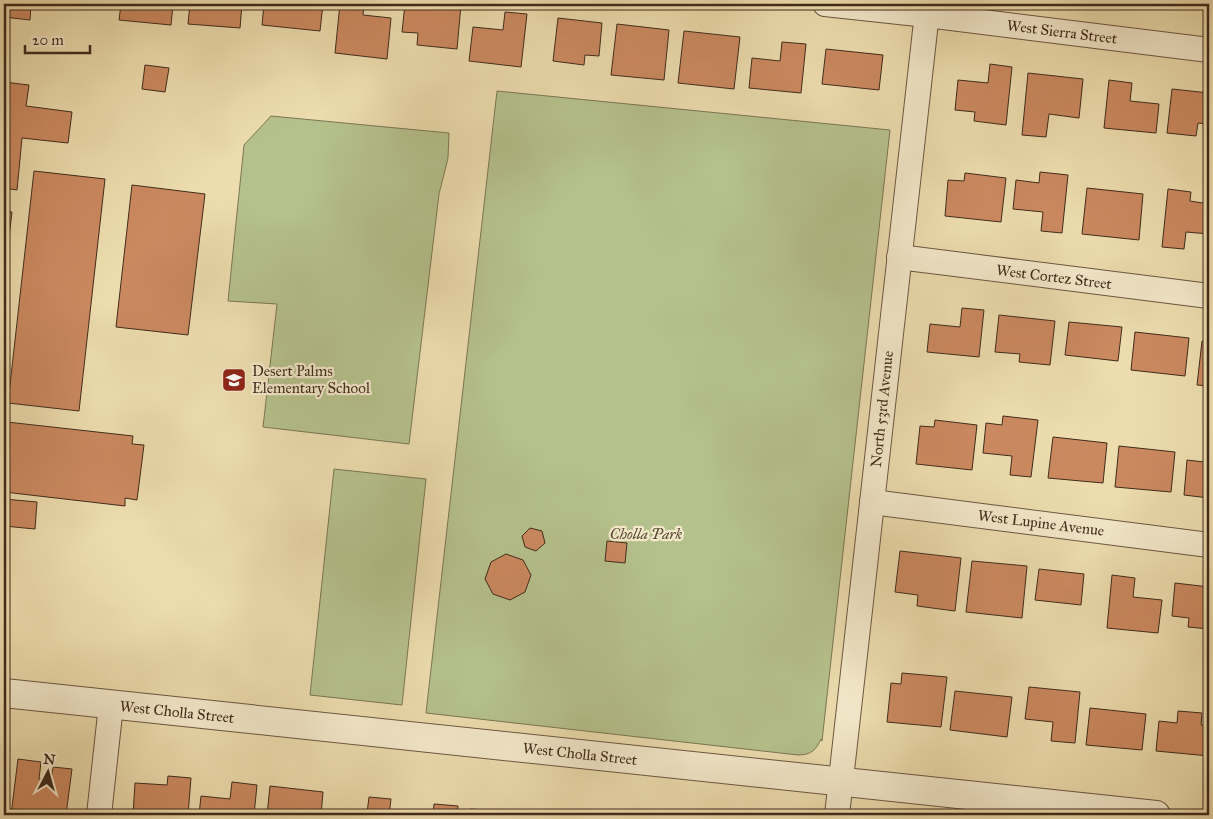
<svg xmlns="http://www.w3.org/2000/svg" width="1213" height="819" viewBox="0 0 1213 819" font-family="'IM FELL Great Primer',serif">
  <rect width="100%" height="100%" fill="#ecdcae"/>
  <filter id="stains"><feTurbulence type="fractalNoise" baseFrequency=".004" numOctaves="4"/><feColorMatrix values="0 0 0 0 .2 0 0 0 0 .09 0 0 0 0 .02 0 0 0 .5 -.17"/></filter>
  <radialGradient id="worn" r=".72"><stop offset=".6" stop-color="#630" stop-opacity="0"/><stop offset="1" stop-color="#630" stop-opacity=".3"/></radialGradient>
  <!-- green -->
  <g fill="#b5c18c" stroke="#7b7654">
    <path d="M497,91L890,130L822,741L821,739C816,750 811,755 798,755L426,713Z"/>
    <polygon points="271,116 449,133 448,158 439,194 409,444 263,427 277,304 228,301 244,145"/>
    <polygon points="334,469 426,479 402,705 310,695"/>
  </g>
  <!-- building -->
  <g fill="#cb8960" stroke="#412b1b">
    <polygon points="4,4 31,4 30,20 4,17"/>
    <polygon points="121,4 173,4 171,25 119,20"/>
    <polygon points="190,4 242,4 240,28 188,24"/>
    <polygon points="264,4 323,4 320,31 262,25"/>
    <polygon points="340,4 364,4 363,15 391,18 387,59 335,53"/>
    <polygon points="405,4 461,5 457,49 417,45 418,33 402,32"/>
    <polygon points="505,12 527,14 521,67 469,61 473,27 503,30"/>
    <polygon points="558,18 602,23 599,56 585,55 584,65 553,61"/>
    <polygon points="617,24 669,30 664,80 611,75"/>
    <polygon points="684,31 740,37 734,89 678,83"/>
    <polygon points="782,42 806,44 801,93 749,88 752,58 780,61"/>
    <polygon points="826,49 883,55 879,90 822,84"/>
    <polygon points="990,64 1012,67 1006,125 974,121 975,112 955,110 958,80 988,83"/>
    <polygon points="145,65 169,68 165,92 142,89"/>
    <polygon points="1028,73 1083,79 1079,118 1049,114 1046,137 1022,135"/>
    <polygon points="1109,80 1132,83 1130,101 1159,104 1156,133 1104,128"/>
    <polygon points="4,82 29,85 26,106 72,112 68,143 22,138 17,190 4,188"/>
    <polygon points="1172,89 1209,93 1209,124 1198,123 1196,136 1167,133"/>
    <polygon points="34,171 105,179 79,411 8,403"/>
    <polygon points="1040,172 1068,175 1062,233 1041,231 1043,212 1013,209 1016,180 1039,183"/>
    <polygon points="965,173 1006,178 1001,222 945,216 948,180 964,181"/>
    <polygon points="132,185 205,194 188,335 116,327"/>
    <polygon points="1087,188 1143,194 1139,240 1082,234"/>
    <polygon points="1168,189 1191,192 1190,201 1209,204 1209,234 1186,232 1184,249 1162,247"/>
    <polygon points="4,211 12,212 4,279"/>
    <polygon points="962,308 984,310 979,357 927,352 930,324 960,327"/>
    <polygon points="999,315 1055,321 1050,365 1019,362 1020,354 995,352"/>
    <polygon points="1069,322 1122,327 1118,361 1065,355"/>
    <polygon points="1135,332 1189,338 1185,376 1131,370"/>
    <polygon points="1202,341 1209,342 1209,386 1197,385"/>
    <polygon points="1003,416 1038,420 1031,477 1010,475 1012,456 983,453 986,423 1002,425"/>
    <polygon points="935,420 977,425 972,470 916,464 920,426 934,427"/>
    <polygon points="7,422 133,436 132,444 144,445 137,500 125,498 125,506 4,492 4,453"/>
    <polygon points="1053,437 1107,443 1103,483 1048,478"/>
    <polygon points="1119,446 1175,452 1171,492 1115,487"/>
    <polygon points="1205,448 1209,448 1209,498 1184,495 1187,460 1204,462"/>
    <polygon points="4,499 37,502 35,529 4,526"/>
    <polygon points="530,528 542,531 545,543 536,551 525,547 522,536"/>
    <polygon points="607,541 627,543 625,563 605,561"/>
    <polygon points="900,551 961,558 955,611 917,606 918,595 895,592"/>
    <polygon points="506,554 523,560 531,575 525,592 510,600 493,594 485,579 491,562"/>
    <polygon points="972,561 1027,566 1022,618 966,612"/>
    <polygon points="1039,569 1084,574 1081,605 1035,600"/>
    <polygon points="1112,575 1135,578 1133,597 1162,600 1158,633 1107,628"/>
    <polygon points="1175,583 1209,587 1209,629 1188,627 1189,618 1172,616"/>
    <polygon points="902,673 947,677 941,727 887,722 891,683 901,684"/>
    <polygon points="1029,687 1080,692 1075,743 1051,741 1053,722 1025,719"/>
    <polygon points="955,691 1012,697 1007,737 950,730"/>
    <polygon points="1090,708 1146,714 1142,750 1086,745"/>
    <polygon points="1178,711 1202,713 1201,725 1209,726 1209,756 1156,751 1159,721 1177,723"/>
    <polygon points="18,759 41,762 39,779 51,780 53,767 72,769 66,815 11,815"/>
    <polygon points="168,776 191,778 188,815 133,815 135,783 167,785"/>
    <polygon points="232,782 257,785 254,815 199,815 201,796 230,799"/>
    <polygon points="270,786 323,792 321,815 267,815"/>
    <polygon points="369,797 391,799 389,815 334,815 334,810 367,813"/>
    <polygon points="434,804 458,806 457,815 433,815"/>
    <polygon points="471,809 525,814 525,815 471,815"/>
  </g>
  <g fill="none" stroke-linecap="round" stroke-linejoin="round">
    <defs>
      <g id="minor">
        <polyline points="825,4 927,15 1209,50"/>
        <polyline points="899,257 1209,296"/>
        <polyline points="872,502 1209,545"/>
        <polyline points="99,815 111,705"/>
        <polyline points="837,815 928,4"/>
      </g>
      <polyline id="tertiary" points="4,693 1156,815"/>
    </defs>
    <!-- minor casing -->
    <use href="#minor" stroke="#6c5740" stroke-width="26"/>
    <!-- tertiary casing -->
    <use href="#tertiary" stroke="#6c5740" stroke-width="30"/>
    <!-- minor -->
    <use href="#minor" stroke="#f3e8ca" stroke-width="24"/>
    <!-- tertiary -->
    <use href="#tertiary" stroke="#f3e8ca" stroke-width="28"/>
  </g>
  <!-- icons -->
  <defs>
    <symbol id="school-square" viewBox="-11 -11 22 22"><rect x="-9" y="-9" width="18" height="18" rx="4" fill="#8f2418" stroke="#f3e8ca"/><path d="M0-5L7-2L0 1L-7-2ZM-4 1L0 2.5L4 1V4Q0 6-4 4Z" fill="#fff"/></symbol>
  </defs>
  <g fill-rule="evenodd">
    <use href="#school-square" x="220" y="366" width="28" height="28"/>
  </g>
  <g text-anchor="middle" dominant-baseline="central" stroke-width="4.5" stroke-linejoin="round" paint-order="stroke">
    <!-- street labels -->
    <g font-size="15" fill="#412b1b" stroke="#f3e8ca">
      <text transform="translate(1062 32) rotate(7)">West Sierra Street</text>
      <text transform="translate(1054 277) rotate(7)">West Cortez Street</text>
      <text transform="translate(882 409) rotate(-84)">North 53rd Avenue</text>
      <text transform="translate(1041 523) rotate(7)">West Lupine Avenue</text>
      <text transform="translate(177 712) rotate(6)">West Cholla Street</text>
      <text transform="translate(580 754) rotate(6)">West Cholla Street</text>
    </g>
    <!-- poi labels -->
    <g font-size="15" fill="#412b1b" stroke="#f3e8ca" text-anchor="start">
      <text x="252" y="371">Desert Palms<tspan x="252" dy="17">Elementary School</tspan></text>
    </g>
    <!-- park labels -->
    <g font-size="15" font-style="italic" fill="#584932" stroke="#f3e8ca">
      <text x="646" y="534">Cholla Park</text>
    </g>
  </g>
  <!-- margin -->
  <rect width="1213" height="819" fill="none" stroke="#ecdcae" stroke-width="20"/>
  <rect x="5" y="5" width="1203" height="809" fill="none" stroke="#412b1b" stroke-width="2.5"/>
  <rect x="10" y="10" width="1193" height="799" fill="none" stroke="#412b1b"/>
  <!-- north arrow -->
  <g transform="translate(48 772) rotate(6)" stroke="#f3e8ca" stroke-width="4" paint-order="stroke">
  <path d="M0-4L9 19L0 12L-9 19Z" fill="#412b1b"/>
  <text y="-8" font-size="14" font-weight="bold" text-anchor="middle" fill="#412b1b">N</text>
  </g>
  <!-- scale -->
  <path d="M25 45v8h65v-8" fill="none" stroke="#412b1b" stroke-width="2.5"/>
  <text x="32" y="45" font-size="15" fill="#412b1b" stroke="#f3e8ca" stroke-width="4" paint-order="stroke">20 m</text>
  <rect width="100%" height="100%" filter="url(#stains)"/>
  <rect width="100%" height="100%" fill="url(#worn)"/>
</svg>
